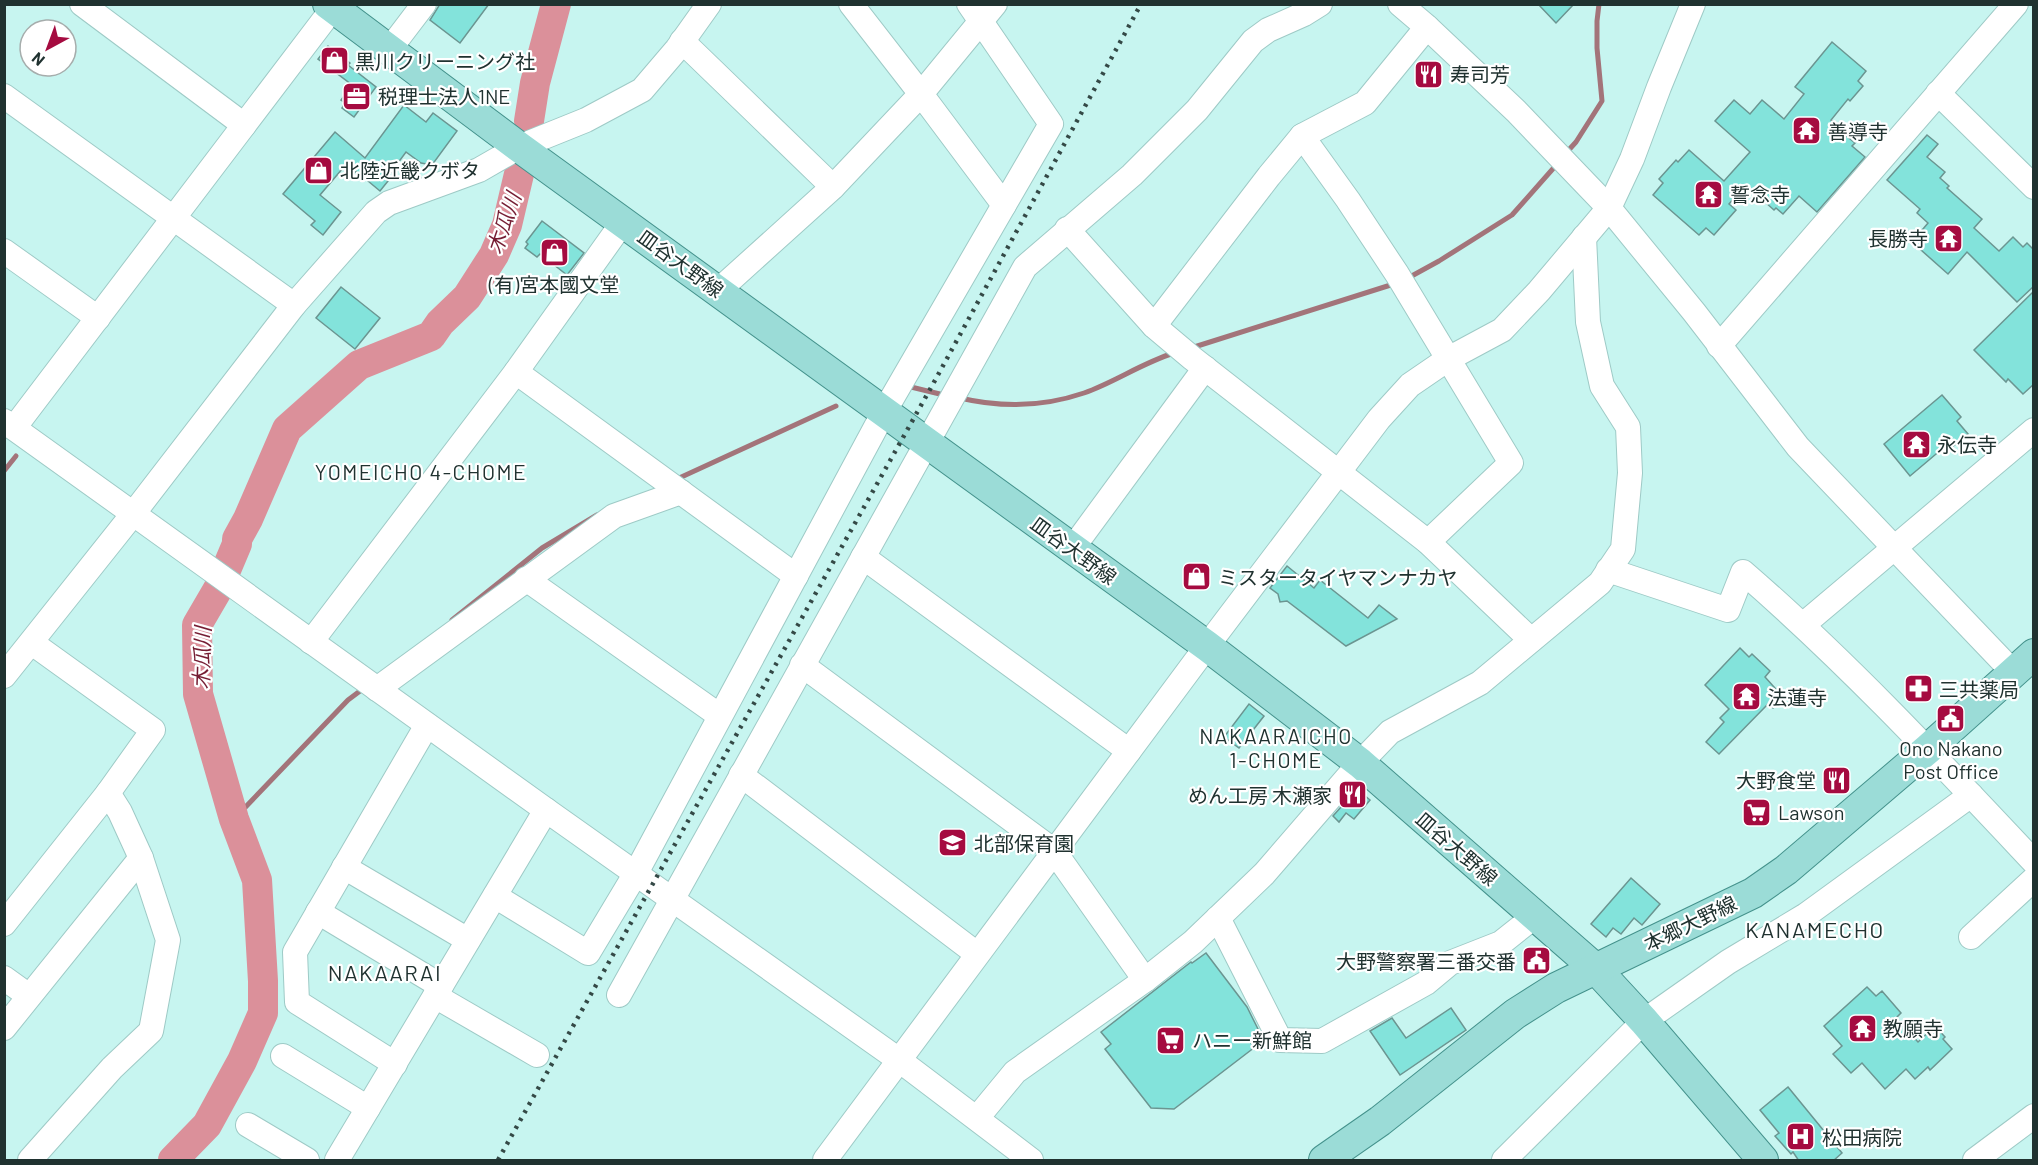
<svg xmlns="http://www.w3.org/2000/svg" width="2038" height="1165" viewBox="0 0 2038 1165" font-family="Barlow,'Noto Sans JP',sans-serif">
  <rect width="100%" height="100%" fill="#c7f5f0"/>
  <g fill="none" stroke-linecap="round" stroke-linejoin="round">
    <!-- stream -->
    <g stroke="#a3747a" stroke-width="5">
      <polyline points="1566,153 1576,142 1602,101 1597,48 1597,21 1599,4"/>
      <polyline points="1408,278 1439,261 1512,215 1558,163"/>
      <polyline points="1191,348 1397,283"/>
      <polyline points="911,387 948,396"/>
      <path d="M960,398C1002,408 1043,407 1084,393C1115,382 1142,363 1174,353"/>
      <polyline points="4,471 16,456"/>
      <polyline points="677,479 836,406"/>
      <polyline points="452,620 542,548 597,515"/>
      <polyline points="234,819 348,700 364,688"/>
    </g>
    <!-- river -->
    <g stroke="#db909a" stroke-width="30">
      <polyline points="529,121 535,83 556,4"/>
      <polyline points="173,1160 207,1125 242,1061 263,1013 263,981 257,880 234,819 198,694 197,625 218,589 237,544 237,539 248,519 287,429 359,365 431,336 440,323 467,297 494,255 507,225 519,174"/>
    </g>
  </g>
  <!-- building -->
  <g fill="#83e3db" stroke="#6b9591" stroke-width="1.5">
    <polygon points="440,4 489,4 460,43 430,20"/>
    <polygon points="1538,4 1574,4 1556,23"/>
    <polygon points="1832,42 1866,71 1858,81 1863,86 1850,101 1848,99 1831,120 1835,123 1833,125 1855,143 1852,146 1865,157 1817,212 1799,196 1783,214 1776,208 1774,210 1746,185 1729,204 1736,210 1714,235 1706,228 1699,235 1653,195 1663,183 1659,179 1676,160 1678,162 1689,150 1724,181 1750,152 1715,121 1734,100 1750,114 1762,100 1784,119 1804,94 1795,87"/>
    <polygon points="328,46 350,63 348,65 376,87 354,117 342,108 345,103 341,100 352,85 318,59"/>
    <polygon points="404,105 426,122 433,113 457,131 432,165 421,163 406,152 386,179 388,181 380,191 356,171 353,175 343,168 320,195 341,212 323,235 311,225 315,221 283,194 335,132 365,158"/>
    <polygon points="1927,135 1938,144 1927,157 1945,172 1940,178 1949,186 1947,188 1982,219 1974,228 1999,251 2013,237 2023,247 2027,243 2034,250 2034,286 2017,302 1967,252 1948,274 1912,242 1928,223 1917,213 1920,209 1887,180"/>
    <polygon points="542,221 584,253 567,275 540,254 537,257 525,248 528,244 526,242"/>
    <polygon points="341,287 380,318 355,349 316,318"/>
    <polygon points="2034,291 2034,384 2023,394 2008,379 2006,382 1974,350"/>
    <polygon points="1942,395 1961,417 1957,421 1968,434 1945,453 1942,449 1910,476 1884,444"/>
    <polygon points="1287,566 1314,588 1320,580 1368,618 1379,605 1397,619 1346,646 1287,601 1280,602 1278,594 1270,588"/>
    <polygon points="1740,648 1749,657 1752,654 1770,671 1765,677 1783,697 1773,708 1768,704 1719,754 1706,742 1724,722 1720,718 1729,709 1705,685"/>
    <polygon points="1249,704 1264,716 1239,748 1224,737"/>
    <polygon points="1357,789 1370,800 1354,819 1346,813 1339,822 1333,816"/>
    <polygon points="1631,878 1660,904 1642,925 1634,918 1621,934 1613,928 1606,937 1591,924"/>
    <polygon points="1206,953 1247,1007 1261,1035 1251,1043 1255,1047 1174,1109 1151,1108 1105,1049 1111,1044 1101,1032 1191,962 1192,963"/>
    <polygon points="1867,987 1876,996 1882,991 1901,1013 1896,1018 1918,1042 1935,1026 1945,1037 1943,1039 1952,1049 1930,1070 1928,1067 1915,1079 1906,1069 1885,1089 1862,1063 1851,1073 1833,1054 1842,1046 1824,1026"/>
    <polygon points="1451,1008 1466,1030 1400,1075 1370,1031 1392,1018 1406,1038"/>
    <polygon points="1788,1087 1842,1153 1833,1161 1799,1161 1793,1152 1791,1154 1775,1136 1779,1133 1760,1110"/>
  </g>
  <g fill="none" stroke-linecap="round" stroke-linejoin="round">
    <defs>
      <g id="minor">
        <polyline points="82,4 244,125"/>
        <polyline points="969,4 1051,124 1004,205"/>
        <polyline points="1400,4 1427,27 1516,111 1609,208 1694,312 1798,447 2013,672"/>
        <polyline points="682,41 833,187"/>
        <polyline points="389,50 424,4"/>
        <polyline points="1938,93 2034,187"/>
        <polyline points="4,96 294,305"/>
        <polyline points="1302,136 1348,200 1397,274 1511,463 1428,542"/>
        <polyline points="1067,229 1154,326 1192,358 1428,542 1531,640"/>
        <polyline points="4,251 98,318"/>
        <polyline points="719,290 833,187 921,94 851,4"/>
        <polyline points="1154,326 1269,176 1302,136 1365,103 1427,27"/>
        <polyline points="1719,346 2016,4"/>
        <polyline points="516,372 796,576"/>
        <polyline points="4,421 546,810 899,1060 1031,1160"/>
        <polyline points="14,428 333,8"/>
        <polyline points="1072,549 1205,368"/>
        <polyline points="863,557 1129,751"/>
        <path d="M1608,570L1728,610L1743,572C1847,662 1940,762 2034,862"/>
        <polyline points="526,579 720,716"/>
        <polyline points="1804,624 2034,430"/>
        <polyline points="311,642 516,372 623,222"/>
        <polyline points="802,665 1054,851 1145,980"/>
        <polyline points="4,676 133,514 294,305 376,212 389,203 479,170 519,147 586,120 642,90 677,49 709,4"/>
        <polyline points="377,689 614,516 681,492"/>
        <polyline points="741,775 977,954"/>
        <polyline points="344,867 468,940"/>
        <polyline points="495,896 588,953 636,873 884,412 1004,205 921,94 995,4"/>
        <polyline points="318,912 441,986"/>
        <polyline points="1218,918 1280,1040 1322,1041 1426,983 1450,963 1501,943 1535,916"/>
        <polyline points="4,924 108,793 153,730 32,643"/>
        <polyline points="1971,937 2034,879"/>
        <polyline points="4,978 29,996"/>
        <polyline points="619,995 1025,267 1132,175 1197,110 1253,41 1268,30 1304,14 1320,4"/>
        <polyline points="435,996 537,1055"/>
        <polyline points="4,1028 141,858"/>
        <polyline points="283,1056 368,1108"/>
        <polyline points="395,1064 297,1002 295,952 427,725"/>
        <polyline points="977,1118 1015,1072 1145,980 1193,942 1264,874 1360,763 1390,732 1480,683 1600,583 1623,549 1630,473 1628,427 1602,386 1588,322 1584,237"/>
        <polyline points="248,1125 307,1160"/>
        <polyline points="30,1160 112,1068 151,1031 168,940 141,858 120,812 108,793"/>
        <polyline points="337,1160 546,810"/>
        <polyline points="825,1160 1207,646 1379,419 1410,385 1448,359 1502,330 1539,291 1609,208 1632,159 1659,87 1693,4"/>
        <polyline points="1504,1160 1644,1021 1728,962 1806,915 1971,795"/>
        <polyline points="1975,1160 2034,1116"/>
      </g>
      <g id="major">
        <polyline points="328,4 519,147 1207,646 1360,763 1596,969 1644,1021 1763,1160"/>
        <polyline points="1324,1160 1380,1121 1515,1014 1556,988 1753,893 1786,870 1928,749 2034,654"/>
      </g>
    </defs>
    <!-- minor casing -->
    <use href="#minor" stroke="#9ecac6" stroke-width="26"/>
    <!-- major casing -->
    <use href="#major" stroke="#44928c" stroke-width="32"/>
    <!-- minor -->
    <use href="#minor" stroke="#fff" stroke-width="24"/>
    <!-- major -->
    <use href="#major" stroke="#9bdcd7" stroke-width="30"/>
    <!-- rail -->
    <polyline stroke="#344946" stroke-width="4.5" stroke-dasharray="3 6" stroke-linecap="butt" points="498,1160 933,384 1141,4"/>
  </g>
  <!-- icons -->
  <defs>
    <symbol id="shop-square" viewBox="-11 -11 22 22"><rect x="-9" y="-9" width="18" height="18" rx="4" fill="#a50b40" stroke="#fff"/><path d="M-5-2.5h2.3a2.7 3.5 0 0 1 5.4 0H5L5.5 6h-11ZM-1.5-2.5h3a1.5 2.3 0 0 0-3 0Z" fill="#fff"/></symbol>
    <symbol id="restaurant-square" viewBox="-11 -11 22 22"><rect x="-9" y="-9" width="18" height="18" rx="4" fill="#a50b40" stroke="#fff"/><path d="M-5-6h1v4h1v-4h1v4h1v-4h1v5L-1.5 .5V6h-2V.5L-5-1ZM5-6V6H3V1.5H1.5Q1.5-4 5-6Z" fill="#fff"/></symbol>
    <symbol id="office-square" viewBox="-11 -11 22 22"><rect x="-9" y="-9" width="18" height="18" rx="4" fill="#a50b40" stroke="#fff"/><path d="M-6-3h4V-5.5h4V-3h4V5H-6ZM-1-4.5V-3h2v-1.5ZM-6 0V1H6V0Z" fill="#fff"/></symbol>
    <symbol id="temple-square" viewBox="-11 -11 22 22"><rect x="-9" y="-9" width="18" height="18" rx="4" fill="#a50b40" stroke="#fff"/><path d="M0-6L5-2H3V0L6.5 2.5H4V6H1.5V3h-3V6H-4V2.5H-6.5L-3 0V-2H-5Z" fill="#fff"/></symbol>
    <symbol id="pharmacy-square" viewBox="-11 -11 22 22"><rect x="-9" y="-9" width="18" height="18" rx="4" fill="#a50b40" stroke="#fff"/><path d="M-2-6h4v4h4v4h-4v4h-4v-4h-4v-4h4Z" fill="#fff"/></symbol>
    <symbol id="civic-square" viewBox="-11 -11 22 22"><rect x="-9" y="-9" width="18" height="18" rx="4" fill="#a50b40" stroke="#fff"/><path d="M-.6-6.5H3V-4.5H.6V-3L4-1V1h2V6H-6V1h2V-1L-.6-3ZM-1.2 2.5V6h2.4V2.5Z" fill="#fff"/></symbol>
    <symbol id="supermarket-square" viewBox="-11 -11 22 22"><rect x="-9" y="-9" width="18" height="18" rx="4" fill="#a50b40" stroke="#fff"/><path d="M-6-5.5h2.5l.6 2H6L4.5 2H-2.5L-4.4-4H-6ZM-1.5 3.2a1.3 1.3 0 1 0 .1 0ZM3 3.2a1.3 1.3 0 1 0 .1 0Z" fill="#fff"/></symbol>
    <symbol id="school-square" viewBox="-11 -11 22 22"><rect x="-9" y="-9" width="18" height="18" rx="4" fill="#a50b40" stroke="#fff"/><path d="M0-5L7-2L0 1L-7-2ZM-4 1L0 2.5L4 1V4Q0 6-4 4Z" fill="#fff"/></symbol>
    <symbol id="hospital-square" viewBox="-11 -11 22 22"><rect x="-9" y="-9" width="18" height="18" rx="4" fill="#a50b40" stroke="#fff"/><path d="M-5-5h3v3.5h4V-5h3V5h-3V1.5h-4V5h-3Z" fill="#fff"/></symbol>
  </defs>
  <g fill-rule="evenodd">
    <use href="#shop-square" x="318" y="44" width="33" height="33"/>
    <use href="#restaurant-square" x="1412" y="58" width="33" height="33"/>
    <use href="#office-square" x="340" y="80" width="33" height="33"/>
    <use href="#temple-square" x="1790" y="114" width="33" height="33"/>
    <use href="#shop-square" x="302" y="154" width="33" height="33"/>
    <use href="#temple-square" x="1692" y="178" width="33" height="33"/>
    <use href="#temple-square" x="1932" y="222" width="33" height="33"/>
    <use href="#shop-square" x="538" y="236" width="33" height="33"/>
    <use href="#temple-square" x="1900" y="428" width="33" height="33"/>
    <use href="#shop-square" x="1180" y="560" width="33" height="33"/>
    <use href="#pharmacy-square" x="1902" y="672" width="33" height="33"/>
    <use href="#temple-square" x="1730" y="680" width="33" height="33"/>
    <use href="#civic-square" x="1934" y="702" width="33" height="33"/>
    <use href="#restaurant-square" x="1820" y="764" width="33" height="33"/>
    <use href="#restaurant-square" x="1336" y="778" width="33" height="33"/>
    <use href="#supermarket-square" x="1740" y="796" width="33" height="33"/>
    <use href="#school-square" x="936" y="826" width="33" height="33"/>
    <use href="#civic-square" x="1520" y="944" width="33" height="33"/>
    <use href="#temple-square" x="1846" y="1012" width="33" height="33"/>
    <use href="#supermarket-square" x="1154" y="1024" width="33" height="33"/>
    <use href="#hospital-square" x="1784" y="1120" width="33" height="33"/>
  </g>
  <g text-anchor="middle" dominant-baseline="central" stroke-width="4.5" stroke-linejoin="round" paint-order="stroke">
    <!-- poi labels -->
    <g font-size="20" fill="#203230" stroke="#fff" text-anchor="start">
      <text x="355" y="61">黒川クリーニング社</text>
      <text x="1450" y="74">寿司芳</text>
      <text x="378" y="96">税理士法人1NE</text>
      <text x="1828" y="131">善導寺</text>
      <text x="340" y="170">北陸近畿クボタ</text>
      <text x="1730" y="194">誓念寺</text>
      <text x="1928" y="238" text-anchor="end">長勝寺</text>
      <text x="554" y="284" text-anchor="middle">(有)宮本國文堂</text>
      <text x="1937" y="444">永伝寺</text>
      <text x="1218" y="577">ミスタータイヤマンナカヤ</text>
      <text x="1939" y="689">三共薬局</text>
      <text x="1767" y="697">法蓮寺</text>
      <text x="1951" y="748" text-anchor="middle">Ono Nakano<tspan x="1951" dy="23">Post Office</tspan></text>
      <text x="1816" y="780" text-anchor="end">大野食堂</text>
      <text x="1332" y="795" text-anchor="end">めん工房 木瀬家</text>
      <text x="1778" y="812">Lawson</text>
      <text x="974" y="843">北部保育園</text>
      <text x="1516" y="961" text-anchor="end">大野警察署三番交番</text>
      <text x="1883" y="1028">教願寺</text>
      <text x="1192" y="1040">ハニー新鮮館</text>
      <text x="1822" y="1137">松田病院</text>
    </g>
    <!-- street labels -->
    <g font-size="20" fill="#203230" stroke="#fff">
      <text transform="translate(681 263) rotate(36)">皿谷大野線</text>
      <text transform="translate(1074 550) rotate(36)">皿谷大野線</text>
      <text transform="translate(1457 848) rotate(41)">皿谷大野線</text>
      <text transform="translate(1690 923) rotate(-26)">本郷大野線</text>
    </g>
    <!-- water labels -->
    <g font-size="21" font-style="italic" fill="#751d33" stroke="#fff">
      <text transform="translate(503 223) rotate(-71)">木瓜川</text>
      <text transform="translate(201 658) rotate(-88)">木瓜川</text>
    </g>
    <!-- neighbourhood labels -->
    <g font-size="21" letter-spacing="1.5" fill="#203230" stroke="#fff">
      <text x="421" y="471">YOMEICHO 4-CHOME</text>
      <text x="1276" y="735">NAKAARAICHO<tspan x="1276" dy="24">1-CHOME</tspan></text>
    </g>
    <!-- quarter labels -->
    <g font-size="22" letter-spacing="1.5" fill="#203230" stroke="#fff">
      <text x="1815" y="929">KANAMECHO</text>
      <text x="385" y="972">NAKAARAI</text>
    </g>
  </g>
  <!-- border -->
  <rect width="2038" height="1165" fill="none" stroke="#203230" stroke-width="12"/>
  <!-- north arrow -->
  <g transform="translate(48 48) rotate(221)"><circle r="28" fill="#ffffff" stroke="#a6adac" stroke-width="1.5"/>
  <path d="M0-4.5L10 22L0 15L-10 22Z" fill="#a50b40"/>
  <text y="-9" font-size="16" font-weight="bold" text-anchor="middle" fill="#203230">N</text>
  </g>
</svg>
